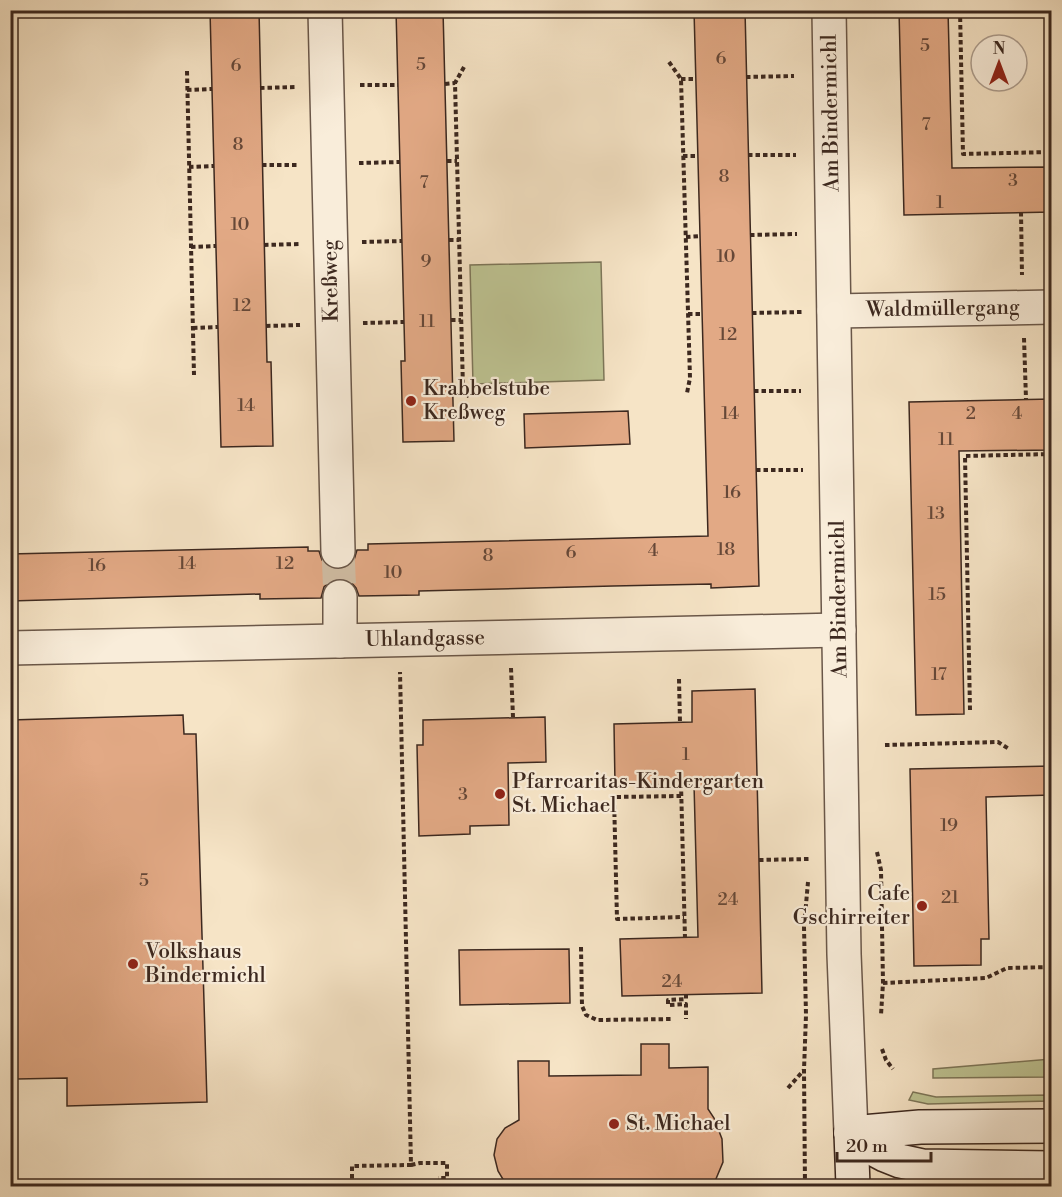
<svg xmlns="http://www.w3.org/2000/svg" width="1062" height="1197" viewBox="0 0 1062 1197" font-family="'Libre Bodoni',serif">
  <rect width="100%" height="100%" fill="#f6e4c6"/>
  <filter id="stains"><feTurbulence type="fractalNoise" baseFrequency=".00333" numOctaves="4"/><feColorMatrix values="0 0 0 0 .2 0 0 0 0 .09 0 0 0 0 .02 0 0 0 .5 -.17"/></filter>
  <radialGradient id="worn" r=".72"><stop offset=".6" stop-color="#630" stop-opacity="0"/><stop offset="1" stop-color="#630" stop-opacity=".3"/></radialGradient>
  <!-- green -->
  <g fill="#bec493" stroke="#7d7659" stroke-width="1.5">
    <polygon points="601,262 604,380 473,384 470,265"/>
    <polygon points="1051,1059 1051,1077 933,1078 933,1069"/>
    <polygon points="913,1092 936,1097 1051,1095 1051,1101 928,1104 909,1100"/>
  </g>
  <!-- building -->
  <g fill="#e2a985" stroke="#3c281f" stroke-width="1.5">
    <polygon points="210,10 259,10 267,362 271,362 273,446 221,447"/>
    <polygon points="396,10 443,10 454,441 403,442 401,361 405,361"/>
    <polygon points="694,10 745,10 759,586 711,588 711,584 613,586 419,591 419,595 359,596 356,588 350,581 339,578 331,581 324,587 321,598 260,599 260,594 10,601 10,554 308,547 308,551 319,551 322,560 329,567 339,570 348,567 354,560 357,550 368,550 368,544 708,536"/>
    <polygon points="899,10 948,10 952,168 1052,167 1052,212 904,215"/>
    <polygon points="1052,399 1052,450 959,451 964,714 916,715 909,402"/>
    <polygon points="628,411 630,444 525,448 524,414"/>
    <polygon points="755,689 762,993 622,996 620,939 698,937 694,784 615,785 614,724 692,722 692,691"/>
    <polygon points="183,715 184,734 196,734 207,1102 67,1106 67,1078 17,1079 16,987 10,987 10,929 14,929 13,851 10,851 10,720"/>
    <polygon points="545,717 546,762 508,763 509,825 470,826 470,834 419,836 417,745 423,745 423,720"/>
    <polygon points="1052,766 1052,795 986,797 989,939 981,939 981,965 914,966 910,769"/>
    <polygon points="569,949 570,1003 460,1005 459,950"/>
    <polygon points="641,1044 669,1044 669,1068 708,1067 708,1109 714,1118 722,1139 723,1162 713,1186 507,1186 498,1171 494,1155 497,1139 505,1128 519,1120 518,1061 549,1061 549,1076 641,1075"/>
  </g>
  <g fill="none" stroke-linecap="round" stroke-linejoin="round">
    <!-- minor-tunnel -->
    <polyline stroke="#d1bea5" stroke-width="33" stroke-dasharray="33 16" stroke-linecap="butt" points="338,551 340,597"/>
    <defs>
      <g id="minor">
        <polyline points="325,10 338,551"/>
        <polyline points="834,311 1052,307"/>
        <polyline points="340,597 340,641"/>
        <polyline points="10,648 839,630"/>
      </g>
      <polyline id="tertiary" points="829,10 844,954 851,1133"/>
      <g id="secondary">
        <polyline points="851,1133 868,1146 885,1155 900,1161 923,1166 1052,1168"/>
        <polyline points="851,1133 920,1127 1052,1126"/>
        <polyline points="851,1133 853,1186"/>
      </g>
    </defs>
    <!-- minor casing -->
    <use href="#minor" stroke="#6a5749" stroke-width="36"/>
    <!-- tertiary casing -->
    <use href="#tertiary" stroke="#6a5749" stroke-width="36"/>
    <!-- secondary casing -->
    <use href="#secondary" stroke="#3c281f" stroke-width="36"/>
    <!-- path -->
    <g stroke="#3c281f" stroke-width="4" stroke-dasharray="4.5 3" stroke-linecap="butt">
      <polyline points="960,10 963,154 1052,152"/>
      <polyline points="669,62 681,79 690,378 687,393"/>
      <polyline points="464,67 455,83 463,388 469,397"/>
      <polyline points="187,71 194,375"/>
      <polyline points="746,77 794,76"/>
      <polyline points="681,79 696,79"/>
      <polyline points="445,84 455,83"/>
      <polyline points="360,85 398,85"/>
      <polyline points="260,88 296,87"/>
      <polyline points="187,90 212,89"/>
      <polyline points="748,155 796,155"/>
      <polyline points="683,156 698,156"/>
      <polyline points="447,161 457,161"/>
      <polyline points="359,163 400,162"/>
      <polyline points="262,165 297,165"/>
      <polyline points="189,167 214,166"/>
      <polyline points="1021,212 1022,275"/>
      <polyline points="750,235 797,234"/>
      <polyline points="686,237 700,236"/>
      <polyline points="449,240 459,240"/>
      <polyline points="362,242 402,241"/>
      <polyline points="264,245 299,244"/>
      <polyline points="191,247 216,246"/>
      <polyline points="752,313 803,312"/>
      <polyline points="688,314 702,314"/>
      <polyline points="451,320 461,320"/>
      <polyline points="363,323 404,322"/>
      <polyline points="266,326 300,325"/>
      <polyline points="193,328 218,327"/>
      <polyline points="1024,338 1026,399"/>
      <polyline points="754,391 801,391"/>
      <polyline points="756,470 803,470"/>
      <polyline points="511,668 513,717"/>
      <polyline points="679,679 680,723"/>
      <polyline points="970,710 965,456 1052,454"/>
      <polyline points="885,745 998,742 1009,749"/>
      <polyline points="681,784 685,938"/>
      <polyline points="681,796 614,797 617,919 684,917"/>
      <polyline points="877,852 881,870 883,983 881,1015"/>
      <polyline points="759,860 809,859"/>
      <polyline points="581,947 582,1006 586,1015 597,1020 673,1019"/>
      <polyline points="883,983 986,978 1007,968 1052,967"/>
      <polyline points="686,994 686,999 668,1000 668,1005 686,1004 686,1019"/>
      <polyline points="882,1049 886,1060 893,1069"/>
      <polyline points="788,1088 804,1070"/>
      <polyline points="411,1165 420,1163 447,1163 447,1178 438,1178"/>
      <polyline points="352,1186 352,1166 411,1165 400,672"/>
      <polyline points="805,1186 804,1070 806,1015 804,927 808,882"/>
    </g>
    <!-- minor -->
    <use href="#minor" stroke="#f9edda" stroke-width="33"/>
    <!-- tertiary -->
    <use href="#tertiary" stroke="#f9edda" stroke-width="33"/>
    <!-- secondary -->
    <use href="#secondary" stroke="#f9edda" stroke-width="33"/>
  </g>
  <!-- markers -->
  <g fill="#8f2418" stroke="#f9edda" stroke-width="2">
    <circle cx="411" cy="401" r="6"/>
    <circle cx="500" cy="794" r="6"/>
    <circle cx="922" cy="906" r="6"/>
    <circle cx="133" cy="964" r="6"/>
    <circle cx="614" cy="1124" r="6"/>
  </g>
  <g text-anchor="middle" dominant-baseline="central" stroke-width="4.5" stroke-linejoin="round" paint-order="stroke">
    <!-- number labels -->
    <g font-size="18" fill="#664838">
      <text x="925" y="45">5</text>
      <text x="721" y="58">6</text>
      <text x="421" y="64">5</text>
      <text x="236" y="65">6</text>
      <text x="926" y="124">7</text>
      <text x="238" y="144">8</text>
      <text x="724" y="176">8</text>
      <text x="1013" y="180">3</text>
      <text x="424" y="182">7</text>
      <text x="940" y="202">1</text>
      <text x="240" y="224">10</text>
      <text x="726" y="256">10</text>
      <text x="426" y="261">9</text>
      <text x="242" y="305">12</text>
      <text x="427" y="321">11</text>
      <text x="728" y="334">12</text>
      <text x="246" y="405">14</text>
      <text x="730" y="413">14</text>
      <text x="971" y="413">2</text>
      <text x="1017" y="413">4</text>
      <text x="946" y="439">11</text>
      <text x="732" y="492">16</text>
      <text x="936" y="513">13</text>
      <text x="726" y="549">18</text>
      <text x="653" y="550">4</text>
      <text x="571" y="552">6</text>
      <text x="488" y="555">8</text>
      <text x="187" y="563">14</text>
      <text x="285" y="563">12</text>
      <text x="97" y="565">16</text>
      <text x="393" y="572">10</text>
      <text x="937" y="594">15</text>
      <text x="939" y="674">17</text>
      <text x="686" y="754">1</text>
      <text x="463" y="794">3</text>
      <text x="949" y="825">19</text>
      <text x="144" y="880">5</text>
      <text x="950" y="897">21</text>
      <text x="728" y="899">24</text>
      <text x="672" y="981">24</text>
    </g>
    <!-- street labels -->
    <g font-size="21" fill="#3c281f" stroke="#f9edda">
      <text transform="translate(831 113) rotate(-91)">Am Bindermichl</text>
      <text transform="translate(331 281) rotate(-91)">Kreßweg</text>
      <text transform="translate(943 309) rotate(-1)">Waldmüllergang</text>
      <text transform="translate(839 599) rotate(-91)">Am Bindermichl</text>
      <text transform="translate(425 639) rotate(-1)">Uhlandgasse</text>
    </g>
    <!-- poi labels -->
    <g font-size="21" fill="#3c281f" stroke="#f9edda" text-anchor="start">
      <text x="423" y="389">Krabbelstube<tspan x="423" dy="24">Kreßweg</tspan></text>
      <text x="512" y="782">Pfarrcaritas-Kindergarten<tspan x="512" dy="24">St. Michael</tspan></text>
      <text x="910" y="894" text-anchor="end">Cafe<tspan x="910" dy="24">Gschirreiter</tspan></text>
      <text x="145" y="952">Volkshaus<tspan x="145" dy="24">Bindermichl</tspan></text>
      <text x="626" y="1124">St. Michael</text>
    </g>
  </g>
  <!-- margin -->
  <rect width="1062" height="1197" fill="none" stroke="#f6e4c6" stroke-width="36"/>
  <rect x="12" y="12" width="1038" height="1173" fill="none" stroke="#3c281f" stroke-width="3"/>
  <rect x="18" y="18" width="1026" height="1161" fill="none" stroke="#3c281f" stroke-width="1.5"/>
  <!-- north arrow -->
  <g transform="translate(999 63)"><circle r="28" fill="#f9edda" stroke="#ad9e8f" stroke-width="1.5"/>
  <path d="M0-4.5L10 22L0 15L-10 22Z" fill="#8f2418"/>
  <text y="-9" font-size="16" font-weight="bold" text-anchor="middle" fill="#3c281f">N</text>
  </g>
  <!-- scale -->
  <path d="M837 1152v9h94v-9" fill="none" stroke="#3c281f" stroke-width="3"/>
  <text x="846" y="1152" font-size="18" fill="#3c281f" stroke="#f9edda" stroke-width="4.5" paint-order="stroke">20 m</text>
  <rect width="100%" height="100%" filter="url(#stains)"/>
  <rect width="100%" height="100%" fill="url(#worn)"/>
</svg>
